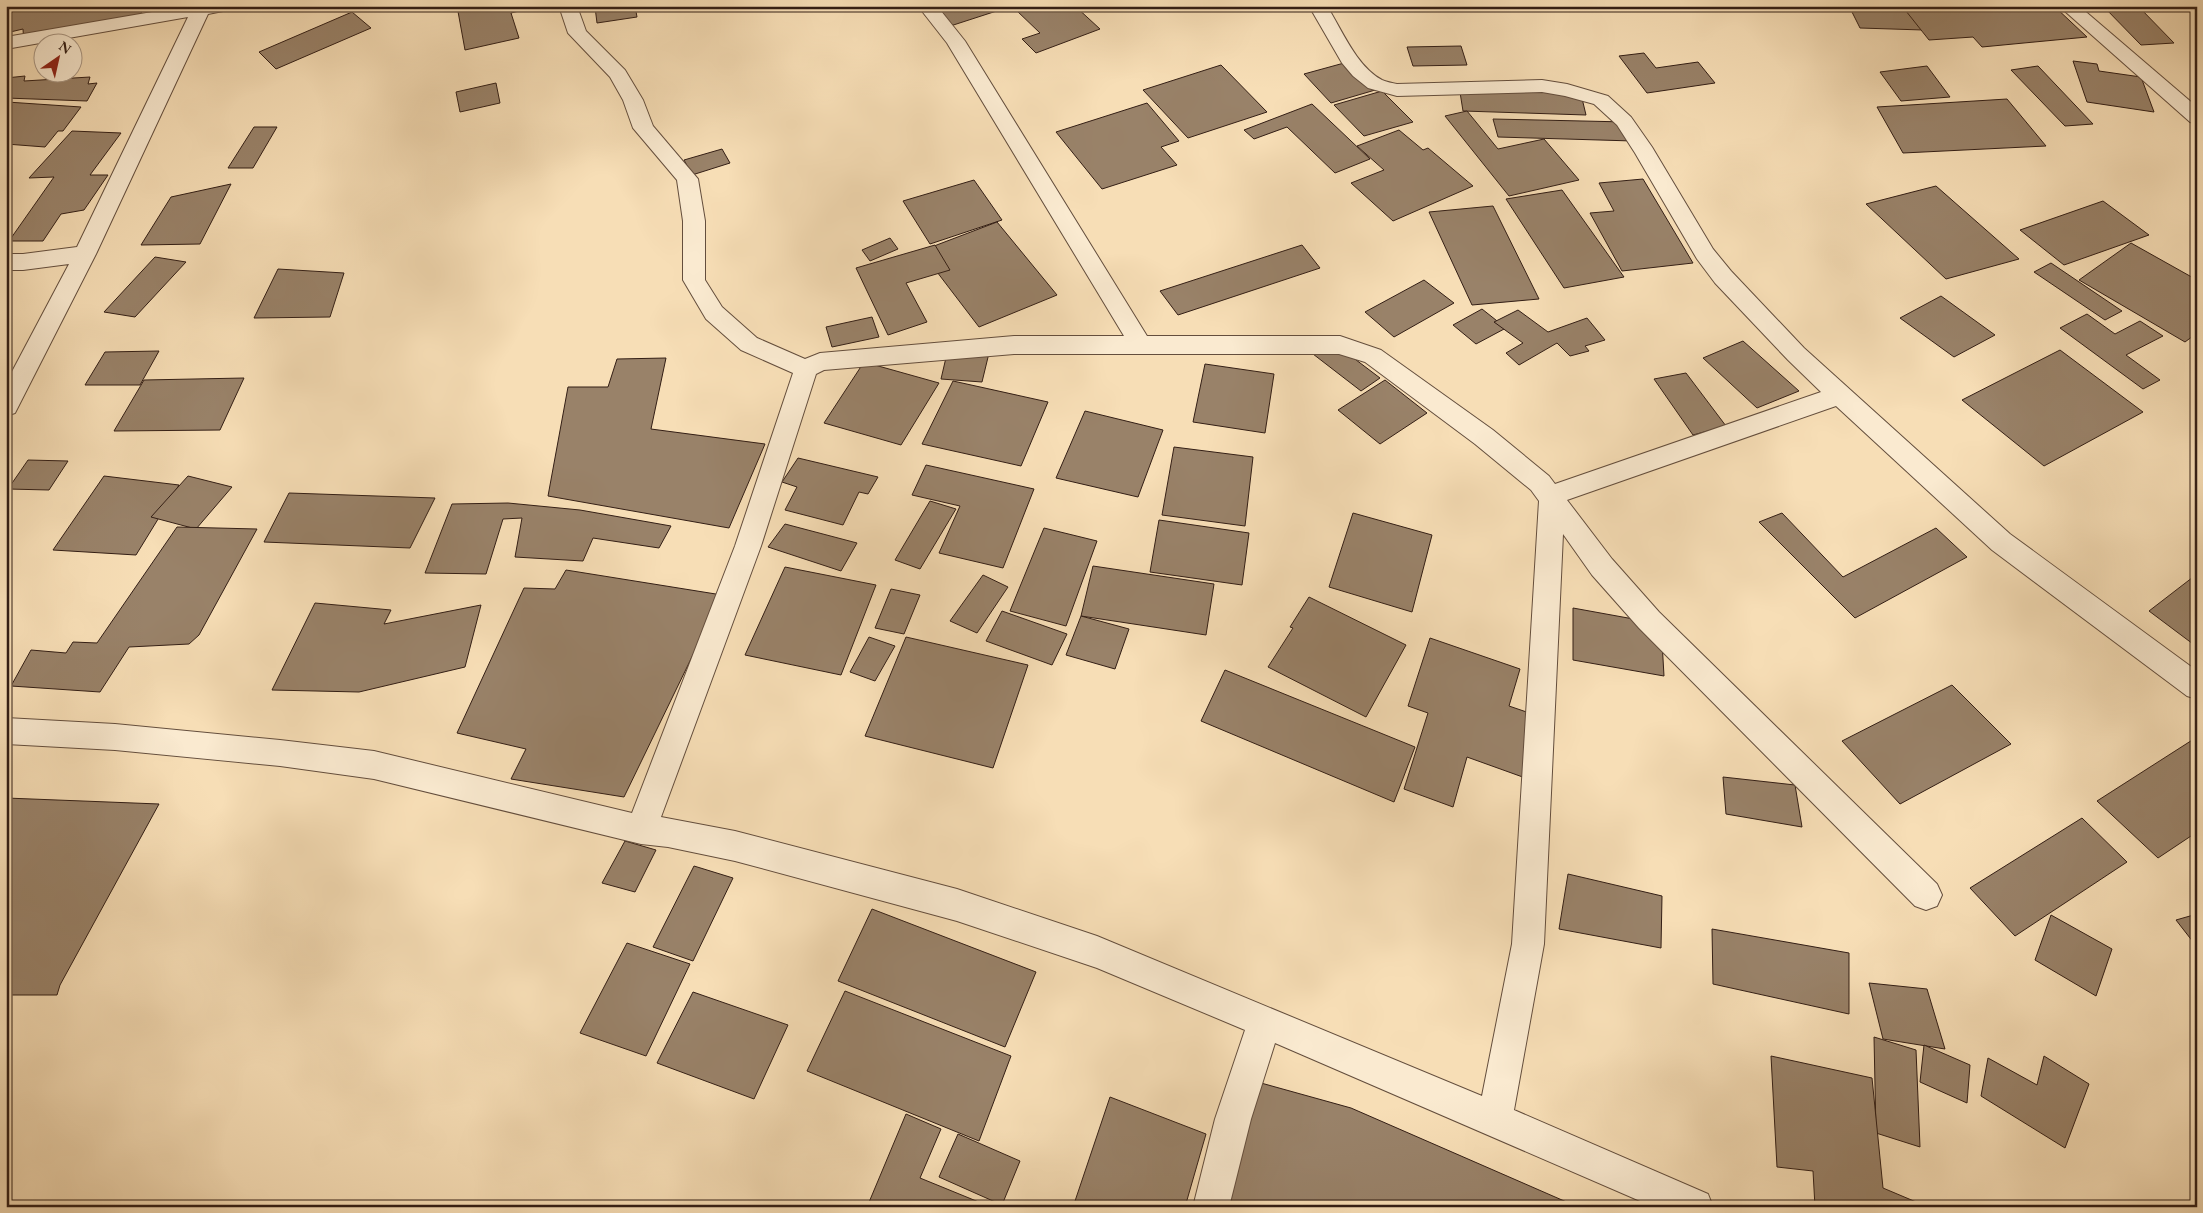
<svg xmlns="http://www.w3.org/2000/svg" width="2203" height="1213" viewBox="0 0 2203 1213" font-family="'EB Garamond',serif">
  <rect width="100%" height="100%" fill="#f7deb6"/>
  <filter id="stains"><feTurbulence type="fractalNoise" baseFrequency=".004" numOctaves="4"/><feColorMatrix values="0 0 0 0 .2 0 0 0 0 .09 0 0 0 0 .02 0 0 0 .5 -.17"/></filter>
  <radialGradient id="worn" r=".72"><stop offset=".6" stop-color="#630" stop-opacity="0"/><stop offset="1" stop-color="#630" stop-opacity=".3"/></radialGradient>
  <!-- building -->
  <g fill="#998269" stroke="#331e15">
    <polygon points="6,6 140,6 142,16 24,45 23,29 6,33"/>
    <polygon points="457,6 539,6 511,13 519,38 465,50"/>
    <polygon points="602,6 635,6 637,17 597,23 595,7"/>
    <polygon points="917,6 1012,6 938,30"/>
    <polygon points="1027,6 1075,6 1100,29 1036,53 1022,39 1040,33 1016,10"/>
    <polygon points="1849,6 1911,6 1923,30 1860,28"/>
    <polygon points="1902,6 2054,6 2087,37 1982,47 1973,37 1929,40"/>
    <polygon points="2103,6 2138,6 2174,43 2141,45"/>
    <polygon points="352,12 371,28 276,69 259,52"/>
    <polygon points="1461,46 1467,65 1413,66 1407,47"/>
    <polygon points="1644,53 1656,68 1698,62 1715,83 1647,93 1619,56"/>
    <polygon points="1355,60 1382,88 1331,103 1304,74"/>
    <polygon points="2073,61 2097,64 2099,71 2141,77 2154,112 2087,102"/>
    <polygon points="1221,65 1267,112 1188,138 1143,90"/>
    <polygon points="1927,66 1950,97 1901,101 1880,72"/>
    <polygon points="2038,66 2093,124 2065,126 2011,70"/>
    <polygon points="25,76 24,81 90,77 88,84 97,83 87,101 6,98 6,78"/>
    <polygon points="496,83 500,103 460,112 456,92"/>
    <polygon points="1459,86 1580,90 1586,115 1463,111"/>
    <polygon points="1382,91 1413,122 1364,136 1334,105"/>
    <polygon points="2007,99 2046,146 1903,153 1877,107"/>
    <polygon points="6,102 7,102 81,107 63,131 58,131 45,147 6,144"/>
    <polygon points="1147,103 1179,141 1161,147 1177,165 1102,189 1056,132"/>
    <polygon points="1312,104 1370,159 1335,173 1287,127 1254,139 1244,130"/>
    <polygon points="1467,111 1498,149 1544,139 1579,180 1509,196 1445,116"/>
    <polygon points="1493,119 1627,122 1633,141 1498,137"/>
    <polygon points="254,127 277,127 253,168 228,168"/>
    <polygon points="1399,130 1423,150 1428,148 1473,186 1393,221 1351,183 1384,170 1357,146"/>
    <polygon points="72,131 121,133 90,175 108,175 84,210 61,214 43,241 9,241 54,177 29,178"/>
    <polygon points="722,149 730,163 692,175 684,160"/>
    <polygon points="1643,179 1693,263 1622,271 1590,213 1614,211 1599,183"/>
    <polygon points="974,180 1002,220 930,244 903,201"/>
    <polygon points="231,184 200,244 141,245 171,197"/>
    <polygon points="1936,186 2019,259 1946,279 1866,204"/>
    <polygon points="1562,190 1624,277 1564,288 1506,199"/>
    <polygon points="2103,201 2149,235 2064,265 2020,230"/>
    <polygon points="1493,206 1539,299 1472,305 1429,212"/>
    <polygon points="997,222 1057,295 979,327 921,251"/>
    <polygon points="890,238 898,249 870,261 862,250"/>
    <polygon points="2131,243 2197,280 2197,333 2185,342 2079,280"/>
    <polygon points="935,245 950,270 906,283 927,322 888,335 856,268"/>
    <polygon points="1302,245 1320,268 1178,315 1160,291"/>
    <polygon points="155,257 186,262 135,317 104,312"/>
    <polygon points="2051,263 2122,311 2105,320 2034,272"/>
    <polygon points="278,269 344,273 330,317 254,318"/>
    <polygon points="1424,280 1454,303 1394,337 1365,312"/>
    <polygon points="1941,296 1995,335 1954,357 1900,318"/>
    <polygon points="1482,309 1506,328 1476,344 1453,325"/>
    <polygon points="1518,310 1548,332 1587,318 1605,340 1585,346 1589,351 1570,356 1557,343 1519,365 1506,353 1523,343 1494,322"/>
    <polygon points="2087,314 2115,334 2140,321 2163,336 2126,355 2160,380 2143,389 2060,328"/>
    <polygon points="872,317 879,337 832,347 826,327"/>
    <polygon points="1331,341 1380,378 1361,391 1313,354"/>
    <polygon points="1743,341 1799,391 1757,408 1703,358"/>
    <polygon points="948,349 989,353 982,382 941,379"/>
    <polygon points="2060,350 2143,412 2044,466 1962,400"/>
    <polygon points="159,351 140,385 85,385 105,352"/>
    <polygon points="666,358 651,429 765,444 729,528 548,496 568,387 608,387 617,359"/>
    <polygon points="864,362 939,383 901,445 824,423"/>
    <polygon points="1205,364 1274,374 1265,433 1193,422"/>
    <polygon points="1686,373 1726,426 1693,435 1654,379"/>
    <polygon points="244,378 220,430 114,431 144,380"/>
    <polygon points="1385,380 1427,413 1380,444 1338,410"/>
    <polygon points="953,381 1048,402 1021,466 922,444"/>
    <polygon points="1085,411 1163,430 1138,497 1056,478"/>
    <polygon points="1174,447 1253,457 1245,526 1162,515"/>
    <polygon points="798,458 878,477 868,494 859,492 843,525 785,510 797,487 782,482"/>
    <polygon points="28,460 68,461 49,490 8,489"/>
    <polygon points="926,465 1034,489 1003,568 939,553 960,506 912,495"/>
    <polygon points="104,476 179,485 136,555 53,550"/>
    <polygon points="188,476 232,487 196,529 151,517"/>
    <polygon points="289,493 435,498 410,548 264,542"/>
    <polygon points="930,501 956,509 920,569 895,560"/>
    <polygon points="508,503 580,510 671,526 659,548 593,538 583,561 515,557 522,518 503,519 486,574 425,573 452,504"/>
    <polygon points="1353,513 1432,535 1412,612 1329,587"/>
    <polygon points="1782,513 1843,577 1936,528 1967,557 1855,618 1759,522"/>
    <polygon points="1159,520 1249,533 1242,585 1150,572"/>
    <polygon points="785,524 857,543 841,571 768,547"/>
    <polygon points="177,527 257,529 199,635 189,644 129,647 100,692 11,686 31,650 66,653 73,642 97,643"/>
    <polygon points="1044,528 1097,541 1066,626 1010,611"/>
    <polygon points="1093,566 1214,584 1206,635 1081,616"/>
    <polygon points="785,567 876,585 841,675 745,655"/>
    <polygon points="566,570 722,595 624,797 511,779 526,749 457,733 524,588 555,589"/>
    <polygon points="2197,574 2197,647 2149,611"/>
    <polygon points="983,575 1008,587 977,633 950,621"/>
    <polygon points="891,589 920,595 904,634 875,628"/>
    <polygon points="1309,597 1406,645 1366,717 1268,667 1293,628 1290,627"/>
    <polygon points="315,603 391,610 384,624 481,605 465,667 359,692 272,690"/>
    <polygon points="1573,608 1661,624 1664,676 1573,660"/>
    <polygon points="1002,611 1067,634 1052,665 986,641"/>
    <polygon points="1081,616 1129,629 1115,669 1066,655"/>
    <polygon points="869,637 895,646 875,681 850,672"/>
    <polygon points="906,637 1028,665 993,768 865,736"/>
    <polygon points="1430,638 1520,669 1509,706 1547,719 1531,780 1467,757 1453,807 1404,789 1428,713 1408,706"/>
    <polygon points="1225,670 1415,747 1394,802 1201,721"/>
    <polygon points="1952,685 2011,744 1900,804 1842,741"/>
    <polygon points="2197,737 2197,832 2158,858 2097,801"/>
    <polygon points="1723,777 1795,785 1802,827 1726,814"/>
    <polygon points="6,798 159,804 60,985 57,995 6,995"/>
    <polygon points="2082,818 2127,862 2015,936 1970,888"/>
    <polygon points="625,841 656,850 635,892 602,883"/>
    <polygon points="694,866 733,878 693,961 653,947"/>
    <polygon points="1568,874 1662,896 1661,948 1559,929"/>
    <polygon points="872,909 1036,972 1005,1047 838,981"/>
    <polygon points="2197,914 2197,947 2176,920"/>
    <polygon points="2051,915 2112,949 2096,996 2035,960"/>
    <polygon points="1712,929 1849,953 1849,1014 1713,984"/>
    <polygon points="627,943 690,964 646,1056 580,1033"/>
    <polygon points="1869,983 1927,989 1945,1049 1883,1039"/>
    <polygon points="845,991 1011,1056 979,1141 807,1071"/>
    <polygon points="693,992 788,1025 754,1099 657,1063"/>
    <polygon points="1874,1037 1916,1050 1920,1147 1876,1133"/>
    <polygon points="1924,1045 1970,1065 1967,1103 1920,1082"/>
    <polygon points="1771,1056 1872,1078 1883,1188 1928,1207 1815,1207 1813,1171 1777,1167"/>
    <polygon points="2044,1056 2089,1084 2065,1148 1981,1096 1988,1058 2037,1085"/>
    <polygon points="1261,1083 1351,1108 1578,1207 1227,1207 1225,1196"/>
    <polygon points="1110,1097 1206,1134 1185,1207 1073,1207"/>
    <polygon points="906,1114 941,1129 920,1178 991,1207 867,1207"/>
    <polygon points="958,1134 1020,1161 1002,1205 939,1177"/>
  </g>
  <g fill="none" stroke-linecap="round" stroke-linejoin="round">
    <defs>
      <g id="minor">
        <polygon points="187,6 230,6 228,10 208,14 96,254 15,413 6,416 6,383 69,264 23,270 6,270 6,254 23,254 77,247 188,17 6,49 6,37"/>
        <path d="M559,6H577L586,31L625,70L643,100L653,126L698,179L705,221V280L722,307L757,338L805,359L820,353L1014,336H1124L947,43L918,6H937L965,41L1147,336H1340L1381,350L1493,430L1549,476L1555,484L1821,392L1788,360L1715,283L1697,259L1635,153L1617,125L1594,104L1565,96L1542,92L1397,96L1368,88L1353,76L1342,63L1309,6H1327C1342,30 1356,66 1382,80C1386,82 1393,83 1397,84L1542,80L1567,84L1608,96L1631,117L1652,147L1713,249L1731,271L1804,348L2010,534L2197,671V699L2187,696L1992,550L1836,406L1567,500L1612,559L1659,612L1937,884L1942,895L1937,906L1926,910L1915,906L1639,628L1592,575L1563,534L1544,944L1514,1110L1708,1194L1713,1207H1654L1275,1043L1251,1119L1229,1207H1193L1215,1119L1245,1030L1097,968L957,921L735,861L668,847L641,844L374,779L280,766L115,750L6,744V718L115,724L280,740L374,751L632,813L735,546L793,373L741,350L706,319L683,280V221L677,180L633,128L623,100L610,77L568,33ZM1014,354H1339L1365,362L1475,444L1531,490L1539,501L1512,944L1482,1096L1097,936L957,889L735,831L661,817L761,546L816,374L824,370Z"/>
        <polygon points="2059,6 2079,6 2197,107 2197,124 2190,122"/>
      </g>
    </defs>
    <!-- minor casing -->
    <use href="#minor" stroke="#644e3d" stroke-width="2"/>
    <!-- minor -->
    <use href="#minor" fill="#faead0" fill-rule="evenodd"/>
  </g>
  <!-- margin -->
  <rect width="2203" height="1213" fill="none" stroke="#f7deb6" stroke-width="25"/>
  <rect x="8" y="8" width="2188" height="1198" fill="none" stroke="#331e15" stroke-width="2.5"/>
  <rect x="12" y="12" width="2178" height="1188" fill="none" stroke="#331e15"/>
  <!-- north arrow -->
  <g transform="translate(58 58) rotate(34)"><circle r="24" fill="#faead0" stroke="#aa9885"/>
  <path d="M0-4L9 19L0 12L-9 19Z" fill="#8f2418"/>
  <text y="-8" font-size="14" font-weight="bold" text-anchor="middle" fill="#331e15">N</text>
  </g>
  <rect width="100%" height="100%" filter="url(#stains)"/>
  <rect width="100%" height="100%" fill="url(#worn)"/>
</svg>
